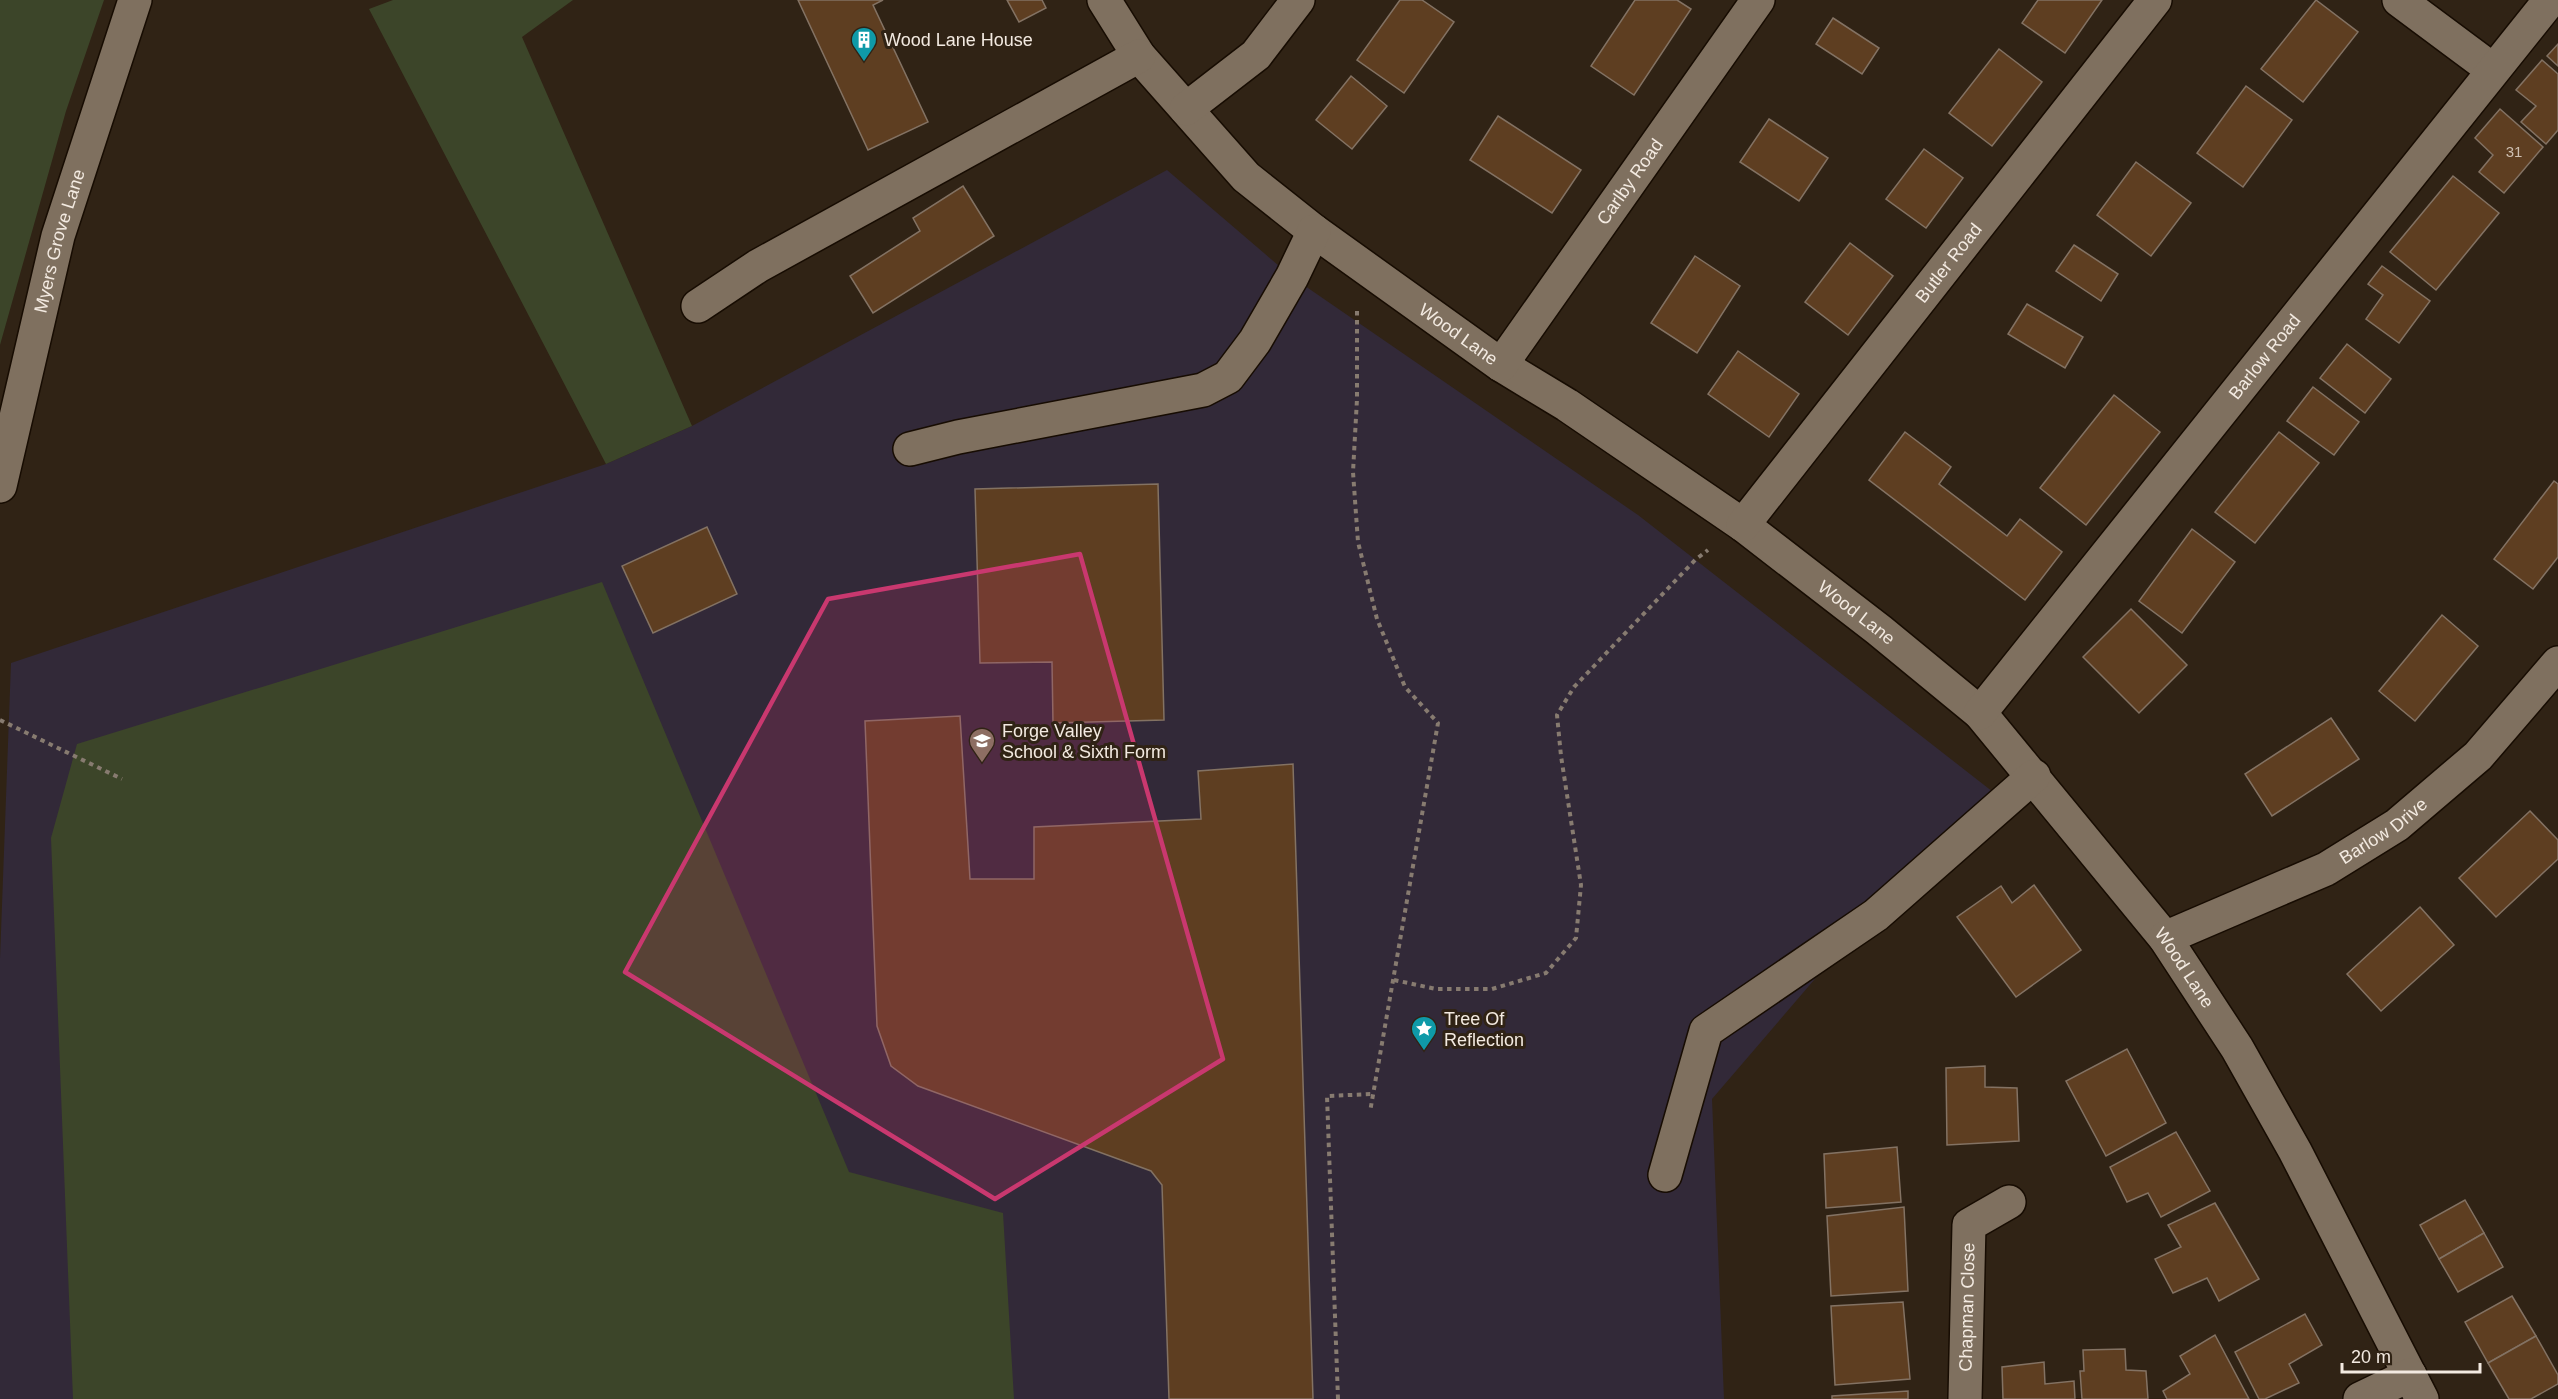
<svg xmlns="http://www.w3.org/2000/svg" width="2558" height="1399" viewBox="0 0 2558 1399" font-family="Arial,sans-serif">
  <rect width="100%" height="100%" fill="#302315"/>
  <!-- education -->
  <polygon fill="#322938" points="1167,170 1292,277 1638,515 2011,806 1850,938 1712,1099 1724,1399 0,1399 0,959 11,663 606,464 692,426"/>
  <!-- green -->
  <g fill="#3c4529">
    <polygon points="0,0 104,0 66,111 0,345"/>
    <polygon points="393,0 573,0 522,37 692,426 606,464 369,9"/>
    <polygon points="602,582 849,1172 1003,1213 1014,1399 73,1399 51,838 77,744"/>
  </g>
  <!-- building -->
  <g fill="#5e3e21" stroke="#837263" stroke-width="1.5">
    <polygon points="798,0 883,0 873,5 928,122 868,150"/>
    <polygon points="1007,0 1042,0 1046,8 1019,22"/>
    <polygon points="1400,0 1422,0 1454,22 1404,93 1357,60"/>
    <polygon points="1635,0 1677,0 1691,9 1634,95 1591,66"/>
    <polygon points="2038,0 2102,0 2065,53 2022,23"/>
    <polygon points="2316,0 2358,32 2303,102 2261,69"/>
    <polygon points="1833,18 1879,48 1862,74 1816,44"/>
    <polygon points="2558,44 2558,66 2547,56"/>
    <polygon points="1999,49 2042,82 1992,146 1949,113"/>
    <polygon points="2542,60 2558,74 2558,130 2546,144 2521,122 2536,106 2516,90"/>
    <polygon points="1351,76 1387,106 1352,149 1316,120"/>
    <polygon points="2246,86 2292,120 2243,187 2197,153"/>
    <polygon points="2500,109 2543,147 2504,193 2479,172 2493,155 2475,138"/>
    <polygon points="1498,116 1581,170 1552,213 1470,160"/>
    <polygon points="1769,119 1828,158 1799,201 1740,162"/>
    <polygon points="1924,149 1963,178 1926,228 1886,199"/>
    <polygon points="2136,162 2191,203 2151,256 2097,215"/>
    <polygon points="2453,176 2499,213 2436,290 2390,252"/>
    <polygon points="963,186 994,236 873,313 850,276 920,231 913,218"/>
    <polygon points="1850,243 1893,276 1848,335 1805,302"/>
    <polygon points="2074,245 2118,274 2101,301 2056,271"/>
    <polygon points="1695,256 1740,286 1697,353 1651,323"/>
    <polygon points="2382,266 2430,301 2399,343 2366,319 2383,295 2368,284"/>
    <polygon points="2027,304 2083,337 2065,368 2008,334"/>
    <polygon points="2347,344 2391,379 2365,413 2320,378"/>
    <polygon points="1738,351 1799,394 1769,437 1708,394"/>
    <polygon points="2313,387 2359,422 2334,455 2287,421"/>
    <polygon points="2114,395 2160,432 2086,525 2040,488"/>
    <polygon points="1905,432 1951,467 1939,484 2007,536 2020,519 2062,552 2025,600 1869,480"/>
    <polygon points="2279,432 2319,463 2255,543 2215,512"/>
    <polygon points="2554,481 2558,484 2558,557 2533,589 2494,559"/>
    <polygon points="1158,484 1164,720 1053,723 1052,662 980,663 975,489"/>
    <polygon points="707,527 737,594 653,633 622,566"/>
    <polygon points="2192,529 2235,562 2182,633 2139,601"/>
    <polygon points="2131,609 2187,665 2139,713 2083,657"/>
    <polygon points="2442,615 2478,646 2415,721 2379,691"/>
    <polygon points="960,716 970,879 1034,879 1034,827 1201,819 1198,771 1293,764 1313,1399 1169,1399 1162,1185 1151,1171 918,1086 891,1066 877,1026 865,721"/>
    <polygon points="2331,718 2359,759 2272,816 2245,774"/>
    <polygon points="2530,811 2558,840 2558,859 2496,917 2459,878"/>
    <polygon points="2034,885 2081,950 2016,997 1957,917 2001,886 2012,903"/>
    <polygon points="2420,907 2454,945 2381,1011 2347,974"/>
    <polygon points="2127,1049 2166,1123 2106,1156 2066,1081"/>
    <polygon points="1985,1066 1985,1087 2017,1088 2019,1141 1947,1145 1946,1068"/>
    <polygon points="2176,1132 2210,1191 2161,1217 2148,1193 2127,1202 2110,1167"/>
    <polygon points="1897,1147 1901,1202 1826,1208 1824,1154"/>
    <polygon points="2465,1200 2484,1233 2439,1259 2420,1225"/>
    <polygon points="2215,1203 2259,1279 2219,1301 2207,1278 2173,1293 2155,1259 2181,1247 2168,1225"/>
    <polygon points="1904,1207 1908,1291 1831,1296 1827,1216"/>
    <polygon points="2484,1233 2503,1267 2458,1292 2439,1259"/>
    <polygon points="2512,1296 2536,1336 2488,1363 2465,1322"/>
    <polygon points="1903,1302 1910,1379 1835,1385 1831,1306"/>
    <polygon points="2305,1314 2322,1345 2289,1364 2299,1383 2265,1399 2259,1399 2235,1352"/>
    <polygon points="2215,1335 2249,1399 2167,1399 2163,1391 2190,1374 2180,1356"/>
    <polygon points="2536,1336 2558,1375 2558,1384 2531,1399 2509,1399 2488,1363"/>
    <polygon points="2125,1349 2126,1370 2146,1371 2148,1399 2082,1399 2080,1371 2084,1371 2083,1350"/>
    <polygon points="2044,1362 2045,1384 2074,1381 2075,1399 2003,1399 2002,1367"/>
    <polygon points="1908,1391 1908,1399 1832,1399 1832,1396"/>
  </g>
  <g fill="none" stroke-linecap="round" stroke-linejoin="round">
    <defs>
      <g id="minor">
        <path id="s1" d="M1104,0L1139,56L1246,177L1314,231L1501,365L1567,405L1743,525L1879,630L1980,713L2165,938L2237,1048L2295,1151L2422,1399"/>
        <polyline points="2399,0 2493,70"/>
        <polyline points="1186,109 1256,55 1298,0"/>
        <polyline points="698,306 758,266 1139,56"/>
        <path id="s2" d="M1501,365L1758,0"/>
        <polyline points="910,449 958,437 1203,390 1228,377 1255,341 1292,277 1314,231"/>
        <path id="s3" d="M0,486L58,236L135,0"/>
        <path id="s4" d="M1743,525L2155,0"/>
        <path id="s5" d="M1980,713L2550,0"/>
        <path id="s6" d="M2165,938L2326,869L2397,825L2478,756L2558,663"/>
        <polyline points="1665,1175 1706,1031 1876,915 2034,776"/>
        <path id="s7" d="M1965,1399L1969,1225L2009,1202"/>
        <polyline points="2360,1399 2410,1375"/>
      </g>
    </defs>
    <!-- minor casing -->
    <use href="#minor" stroke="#170c02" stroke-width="36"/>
    <!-- path -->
    <g stroke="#877b70" stroke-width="4" stroke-dasharray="4.5 4.5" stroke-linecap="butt">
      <polyline points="1357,311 1357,399 1353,472 1358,542 1377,619 1405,687 1438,723 1370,1112"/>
      <polyline points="0,720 122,779"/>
      <polyline points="1394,980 1436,989 1492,989 1546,973 1576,938 1581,885 1561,756 1557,715 1574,687 1695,560 1708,550"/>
      <polyline points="1338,1399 1327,1096 1373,1094"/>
    </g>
    <!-- minor -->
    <use href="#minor" stroke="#7f705f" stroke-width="33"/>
  </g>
  <!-- marked area -->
  <path fill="#c9386f" fill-opacity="0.2" stroke="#c9386f" stroke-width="4.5" stroke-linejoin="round" d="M1080,554L1223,1059L995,1199L625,972L828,599Z"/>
  <!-- icons -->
  <defs>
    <symbol id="building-pin" viewBox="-11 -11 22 30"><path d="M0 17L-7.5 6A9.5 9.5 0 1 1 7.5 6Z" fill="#0f9aa8" stroke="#302315"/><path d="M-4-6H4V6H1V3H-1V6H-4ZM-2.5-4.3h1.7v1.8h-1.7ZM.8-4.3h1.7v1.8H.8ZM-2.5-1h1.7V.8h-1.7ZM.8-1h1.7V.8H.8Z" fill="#fff"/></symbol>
    <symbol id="school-pin" viewBox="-11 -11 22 30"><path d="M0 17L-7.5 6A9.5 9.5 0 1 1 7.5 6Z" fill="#8d6e63" stroke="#302315"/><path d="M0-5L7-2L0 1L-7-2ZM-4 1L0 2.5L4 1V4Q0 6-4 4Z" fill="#fff"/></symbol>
    <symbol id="sight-pin" viewBox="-11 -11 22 30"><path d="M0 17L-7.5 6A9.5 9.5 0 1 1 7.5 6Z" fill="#0f9aa8" stroke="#302315"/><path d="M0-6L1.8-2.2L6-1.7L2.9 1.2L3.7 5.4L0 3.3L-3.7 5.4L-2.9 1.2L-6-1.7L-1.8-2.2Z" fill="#fff"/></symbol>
  </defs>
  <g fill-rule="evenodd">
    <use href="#building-pin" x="849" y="25" width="30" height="40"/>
    <use href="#school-pin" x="967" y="726" width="30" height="40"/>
    <use href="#sight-pin" x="1409" y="1014" width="30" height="40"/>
  </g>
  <g text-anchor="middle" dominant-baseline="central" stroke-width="6" stroke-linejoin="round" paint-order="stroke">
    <!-- number labels -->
    <g font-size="15" fill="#cebfb1">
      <text x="2514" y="151">31</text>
    </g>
    <!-- poi labels -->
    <g font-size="18" fill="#f3eae1" stroke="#302315" text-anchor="start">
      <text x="884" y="40">Wood Lane House</text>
      <text x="1002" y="731">Forge Valley<tspan x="1002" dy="21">School &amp; Sixth Form</tspan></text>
      <text x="1444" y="1019">Tree Of<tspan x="1444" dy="21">Reflection</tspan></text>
    </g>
    <!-- street labels -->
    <g font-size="18" fill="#f3eae1" stroke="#302315">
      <text stroke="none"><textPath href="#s2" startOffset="224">Carlby Road</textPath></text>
      <text stroke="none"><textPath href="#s3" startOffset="252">Myers Grove Lane</textPath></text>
      <text stroke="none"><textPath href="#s4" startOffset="333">Butler Road</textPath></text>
      <text stroke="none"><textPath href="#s1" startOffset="492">Wood Lane</textPath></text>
      <text stroke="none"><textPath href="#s5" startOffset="456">Barlow Road</textPath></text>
      <text stroke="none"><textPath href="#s1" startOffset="978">Wood Lane</textPath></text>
      <text stroke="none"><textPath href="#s6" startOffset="244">Barlow Drive</textPath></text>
      <text stroke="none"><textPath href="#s1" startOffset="1464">Wood Lane</textPath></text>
      <text stroke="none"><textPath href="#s7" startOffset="92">Chapman Close</textPath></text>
    </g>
  </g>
  <!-- scale -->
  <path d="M2342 1363v9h138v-9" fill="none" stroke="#f3eae1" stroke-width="3"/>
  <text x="2351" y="1363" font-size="18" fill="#f3eae1" stroke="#302315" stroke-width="4.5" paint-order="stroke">20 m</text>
</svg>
